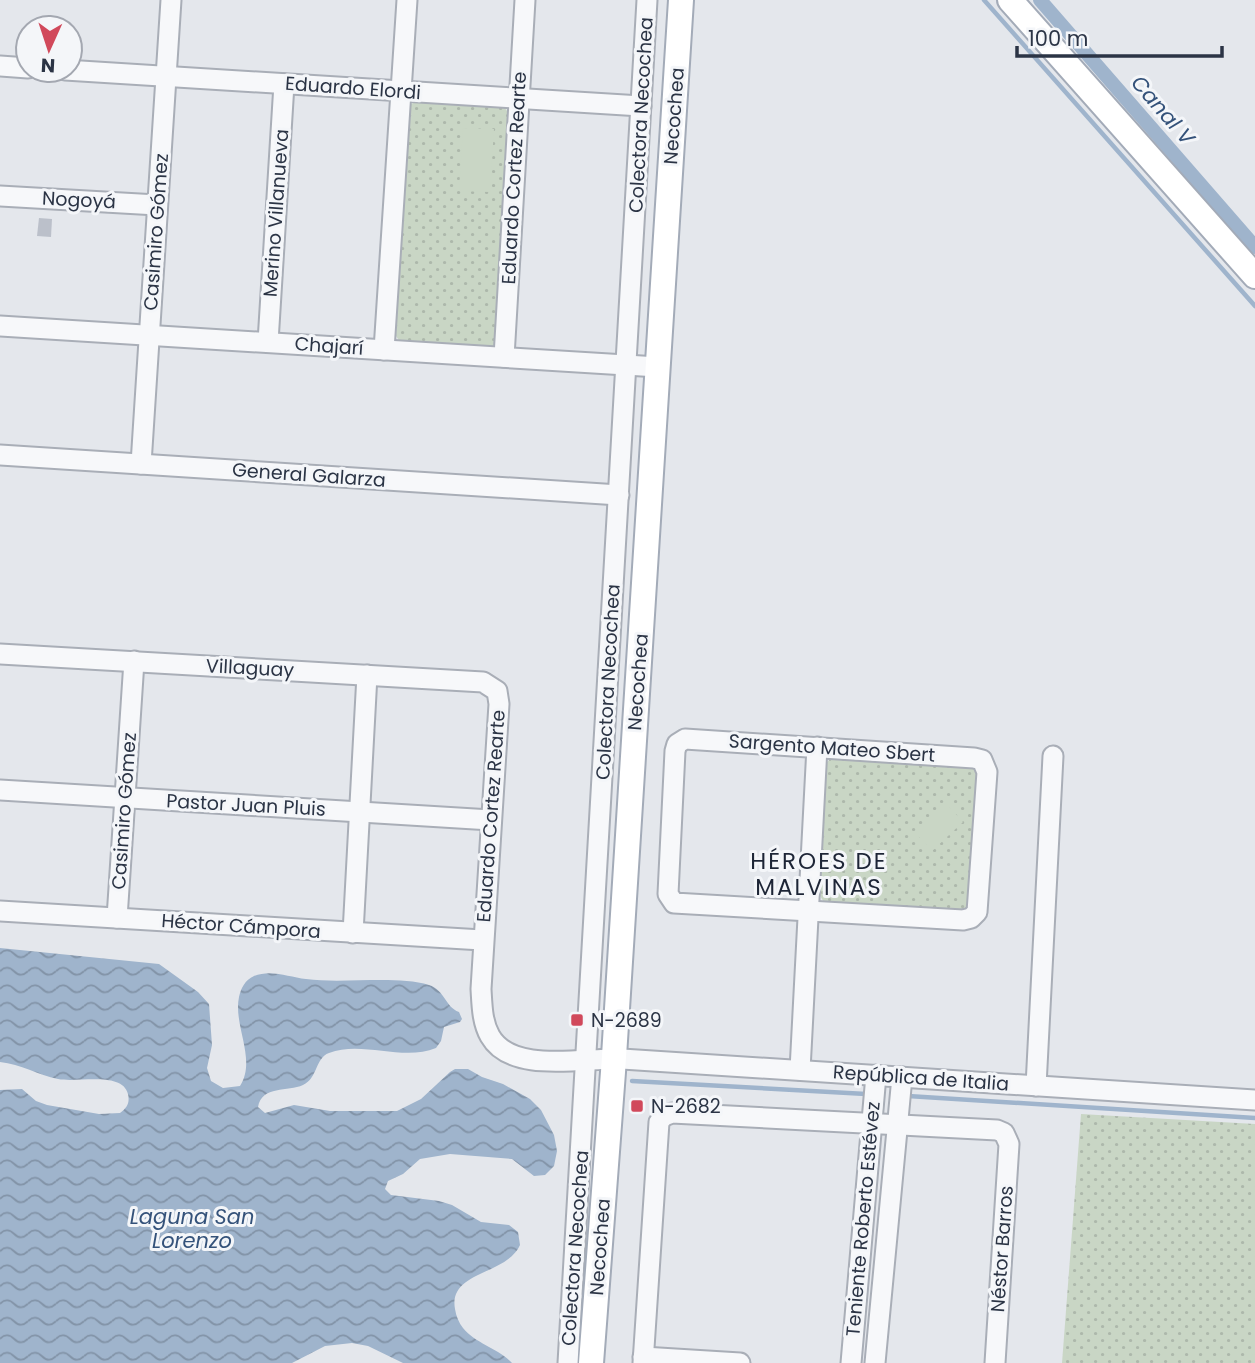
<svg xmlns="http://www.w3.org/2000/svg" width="1255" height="1363" viewBox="0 0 1255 1363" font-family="Poppins,sans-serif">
  <defs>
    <pattern id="grass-dots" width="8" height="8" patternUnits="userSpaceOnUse" patternTransform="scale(1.75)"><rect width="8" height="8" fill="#c9d6c5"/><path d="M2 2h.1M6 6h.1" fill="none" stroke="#adb8ab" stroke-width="1.8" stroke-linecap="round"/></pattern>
    <pattern id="water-waves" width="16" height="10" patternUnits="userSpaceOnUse" patternTransform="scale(1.75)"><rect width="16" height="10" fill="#9fb4cc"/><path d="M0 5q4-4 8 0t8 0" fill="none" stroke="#8293a7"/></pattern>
  </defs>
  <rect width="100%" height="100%" fill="#e4e7ec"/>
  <!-- grass -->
  <g fill="url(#grass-dots)">
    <polygon points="418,101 503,105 509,114 495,344 492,347 400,342 396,336 408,110 411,104"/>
    <polygon points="833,757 968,764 978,770 971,905 965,911 825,904 819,894 825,770 827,762"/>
    <polygon points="1081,1114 1255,1124 1255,1363 1062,1363"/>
  </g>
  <!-- garden -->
  <g fill="#c9d6c5">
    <polygon points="463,128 494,129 490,192 459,191"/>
    <polygon points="947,804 963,822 932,851 916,834"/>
  </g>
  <!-- water -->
  <path fill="url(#water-waves)" d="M0,948L159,964L198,992L209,1004L212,1045L207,1068L211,1081L223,1088L240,1086C257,1059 233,1026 239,997C241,988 245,980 254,976C271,969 289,977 306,979C343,984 396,975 429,985C445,990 445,1007 459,1012L462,1019L460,1022L444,1027L441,1041L436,1048C403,1062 362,1040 329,1053C315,1058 318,1078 303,1085C288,1092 262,1085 258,1107L265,1113L294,1105L330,1111H397L421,1099L450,1072L455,1069H468L482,1077L503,1084L530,1099L541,1110L554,1135L557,1151L554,1166L545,1175L534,1176L512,1159L450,1154L420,1159L403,1174L388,1181L385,1189L391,1195L439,1201L452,1205L481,1222L509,1225L518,1232L520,1245C507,1275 448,1271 455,1309C456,1316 459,1323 463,1328C476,1344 498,1348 512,1363H403L368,1346L352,1343L325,1346L292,1363H0V1090L22,1089L36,1101L47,1105L99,1114L120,1113C127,1108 130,1103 128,1094C122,1071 78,1083 58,1079C38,1075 21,1064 0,1062Z"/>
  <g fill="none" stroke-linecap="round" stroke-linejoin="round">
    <!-- stream -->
    <g stroke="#9fb4cc" stroke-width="4.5">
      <polyline points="984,0 1255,306"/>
      <polyline points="632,1081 866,1094"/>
      <polyline points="908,1096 1255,1118"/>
    </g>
    <!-- canal -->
    <polyline stroke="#9fb4cc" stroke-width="14" points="1040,0 1255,247"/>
  </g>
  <!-- building -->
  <polygon fill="#bbc0ca" points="39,218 52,219 51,237 37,236"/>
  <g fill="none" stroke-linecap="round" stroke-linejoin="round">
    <defs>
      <g id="minor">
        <polyline points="0,66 28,68"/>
        <polyline points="65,70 641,106"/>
        <polyline points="0,196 157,205"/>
        <polyline points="0,326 658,367"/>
        <polyline points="268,342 284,84"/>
        <polyline points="384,350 407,0"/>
        <polyline points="504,357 525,0"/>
        <polyline points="0,455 619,495"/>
        <polyline points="141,464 171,0"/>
        <path d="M0,654L483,682L497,691L499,704L481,989C482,1005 482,1022 490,1036C512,1075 585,1057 622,1059L1255,1100"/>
        <polygon points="685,739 974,758 982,760 987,772 977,912 971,918 963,920 674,903 668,894 675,751 677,744"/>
        <polyline points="0,790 491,820"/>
        <polyline points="0,911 482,940"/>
        <polyline points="117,918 134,661"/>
        <polyline points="353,933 367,675"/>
        <polyline points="800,1070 817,747"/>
        <polyline points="1036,1086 1053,756"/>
        <polyline points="643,1357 740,1363"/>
        <polyline points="568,1363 647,0"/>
        <polyline points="643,1363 659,1122 664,1116 672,1113 997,1130 1004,1133 1009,1144 995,1363"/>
        <polyline points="851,1363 876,1075"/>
        <polyline points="875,1363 902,1077"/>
      </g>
      <g id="major">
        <polyline points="1010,0 1255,276"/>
        <polyline points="591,1363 613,1072 681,0"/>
      </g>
    </defs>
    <!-- minor casing -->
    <use href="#minor" stroke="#a9aeb7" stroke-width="23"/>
    <!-- major casing -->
    <use href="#major" stroke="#a3abb8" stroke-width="28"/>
    <!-- minor -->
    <use href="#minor" stroke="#f7f8fa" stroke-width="19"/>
    <!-- major -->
    <use href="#major" stroke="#fff" stroke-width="24"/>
  </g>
  <!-- markers -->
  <g fill="#d1495b" stroke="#f4f6f9" stroke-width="2.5">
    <rect x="570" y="1013" width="14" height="14" rx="3.5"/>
    <rect x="630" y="1099" width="14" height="14" rx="3.5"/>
  </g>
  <g text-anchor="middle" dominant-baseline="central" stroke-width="6" stroke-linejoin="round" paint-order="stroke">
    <!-- street labels -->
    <g font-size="19" fill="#2b3445" stroke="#f4f6f9">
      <text transform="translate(353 88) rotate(4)">Eduardo Elordi</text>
      <text transform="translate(641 115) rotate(-87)">Colectora Necochea</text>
      <text transform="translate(674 116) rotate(-86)">Necochea</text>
      <text transform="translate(514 178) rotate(-87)">Eduardo Cortez Rearte</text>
      <text transform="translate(79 200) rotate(3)">Nogoyá</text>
      <text transform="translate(276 213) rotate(-86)">Merino Villanueva</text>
      <text transform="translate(156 232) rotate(-86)">Casimiro Gómez</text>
      <text transform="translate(329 346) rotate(4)">Chajarí</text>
      <text transform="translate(309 475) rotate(4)">General Galarza</text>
      <text transform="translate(250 668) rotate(3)">Villaguay</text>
      <text transform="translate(608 682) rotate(-87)">Colectora Necochea</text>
      <text transform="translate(638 682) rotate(-86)">Necochea</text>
      <text transform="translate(832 748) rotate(4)">Sargento Mateo Sbert</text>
      <text transform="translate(246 805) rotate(3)">Pastor Juan Pluis</text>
      <text transform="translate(124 811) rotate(-86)">Casimiro Gómez</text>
      <text transform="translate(491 816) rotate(-86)">Eduardo Cortez Rearte</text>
      <text transform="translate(241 926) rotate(4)">Héctor Cámpora</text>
      <text transform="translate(921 1078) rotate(4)">República de Italia</text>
      <text transform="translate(863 1219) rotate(-85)">Teniente Roberto Estévez</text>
      <text transform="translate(600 1247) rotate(-86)">Necochea</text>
      <text transform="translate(575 1248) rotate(-86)">Colectora Necochea</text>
      <text transform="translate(1002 1249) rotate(-86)">Néstor Barros</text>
    </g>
    <!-- poi labels -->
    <g font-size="19" fill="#2b3445" stroke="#f4f6f9" text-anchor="start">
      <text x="591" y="1020">N-2689</text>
      <text x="651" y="1106">N-2682</text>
    </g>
    <!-- water labels -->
    <g font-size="21" font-style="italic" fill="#34527a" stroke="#f4f6f9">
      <text transform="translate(1163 110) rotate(49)">Canal V</text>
      <text x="192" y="1216">Laguna San<tspan x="192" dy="24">Lorenzo</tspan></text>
    </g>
    <!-- quarter labels -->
    <g font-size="23" letter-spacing="2" fill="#1d2536" stroke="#f4f6f9">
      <text x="819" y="861">HÉROES DE<tspan x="819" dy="26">MALVINAS</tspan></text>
    </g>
  </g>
  <!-- north arrow -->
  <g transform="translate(49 49) rotate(183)"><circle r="33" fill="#f4f6f9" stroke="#a4a8b1" stroke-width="2"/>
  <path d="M0-5L12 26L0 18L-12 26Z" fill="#d1495b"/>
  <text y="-10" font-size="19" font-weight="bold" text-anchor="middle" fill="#2b3445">N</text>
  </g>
  <!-- scale -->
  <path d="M1017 46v10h205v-10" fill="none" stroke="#2b3445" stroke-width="3.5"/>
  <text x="1028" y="46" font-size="21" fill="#2b3445" stroke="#f4f6f9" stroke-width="5" paint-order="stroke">100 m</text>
</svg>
